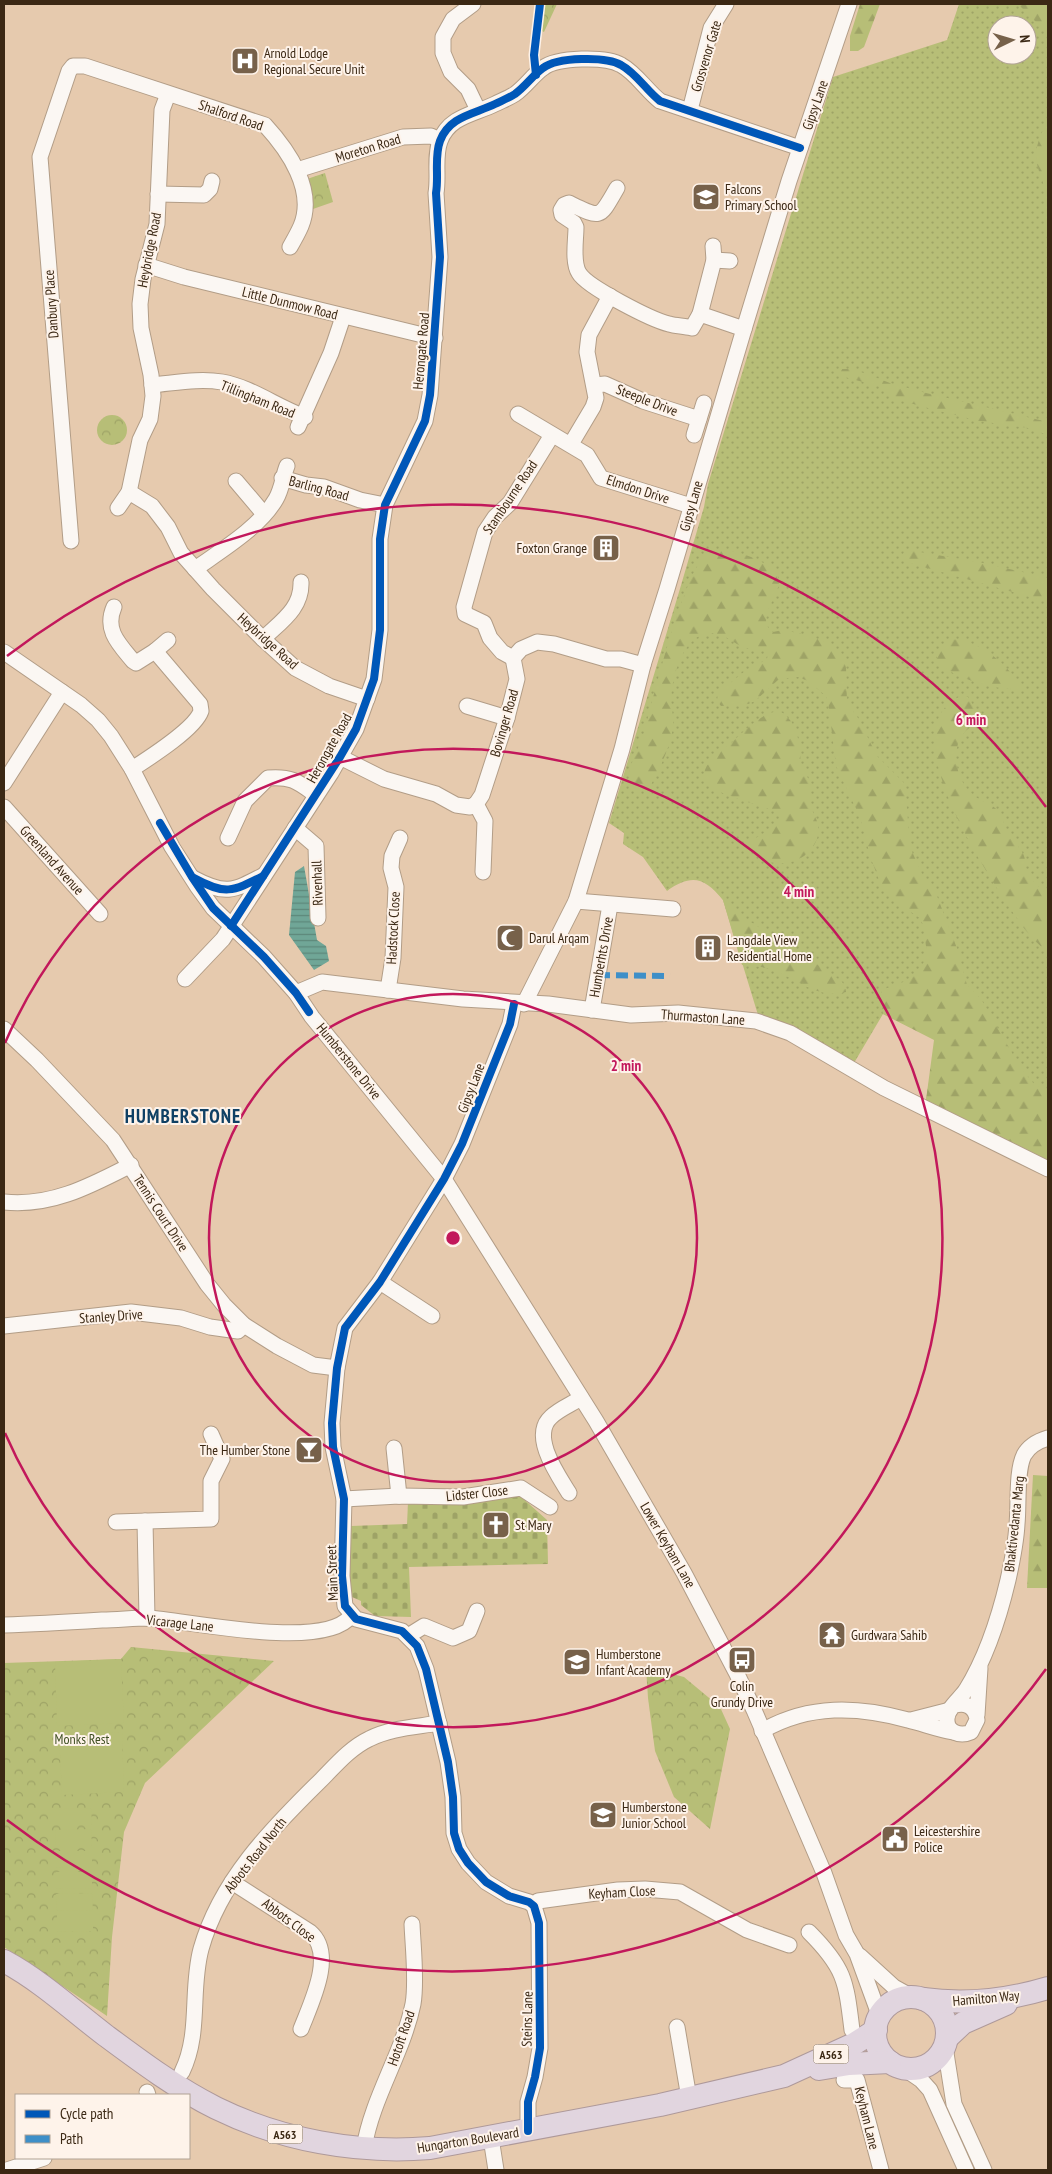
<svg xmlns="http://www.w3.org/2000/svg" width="1052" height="2174" viewBox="0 0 1052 2174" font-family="'PT Sans Narrow',sans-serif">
  <defs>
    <pattern id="grass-dots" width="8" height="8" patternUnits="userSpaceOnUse" patternTransform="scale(1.25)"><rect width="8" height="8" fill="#b7be77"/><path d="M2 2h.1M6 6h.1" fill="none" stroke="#9ea366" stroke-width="1.8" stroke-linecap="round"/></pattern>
    <pattern id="forest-firs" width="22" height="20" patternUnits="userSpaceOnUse" patternTransform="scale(1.25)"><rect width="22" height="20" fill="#b7be77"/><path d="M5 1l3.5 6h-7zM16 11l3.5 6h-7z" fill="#9ea366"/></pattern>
    <pattern id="cemetery-stones" width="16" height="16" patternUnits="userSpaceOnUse" patternTransform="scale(1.25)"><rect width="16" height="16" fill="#b7be77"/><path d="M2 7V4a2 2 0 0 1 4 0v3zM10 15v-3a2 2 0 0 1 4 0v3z" fill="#9ea366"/></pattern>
    <pattern id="park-crowns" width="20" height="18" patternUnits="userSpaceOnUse" patternTransform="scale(1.25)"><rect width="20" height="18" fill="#b7be77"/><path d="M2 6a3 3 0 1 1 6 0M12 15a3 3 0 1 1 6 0" fill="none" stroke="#9ea366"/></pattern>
    <pattern id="water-rules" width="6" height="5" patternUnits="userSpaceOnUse" patternTransform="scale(1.25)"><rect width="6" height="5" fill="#70a697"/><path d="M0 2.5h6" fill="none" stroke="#5d877a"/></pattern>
  </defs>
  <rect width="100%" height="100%" fill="#e6caae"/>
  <!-- grass -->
  <path fill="url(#grass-dots)" fill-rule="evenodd" d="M959,4H1048V1163L926,1100L936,1040L883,1014L854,1063L758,1015L723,900C705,878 692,873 667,891L643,857L623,844L624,833L609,823L679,592L704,507L708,484L833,77L947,40ZM997,25H1027V55H997Z"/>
  <!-- forest -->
  <g fill="url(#forest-firs)">
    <polygon points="860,4 880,4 864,47 858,51 850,51 850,36"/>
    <polygon points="1018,4 1048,4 1048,30 1038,24"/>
    <path d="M1048,116V251L1043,181C1029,149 1039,145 1048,116Z"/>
    <polygon points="842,369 853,369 890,383 926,393 1048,422 1048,435 1028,428 979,421 928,408 895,399 881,387 841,376 840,373"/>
    <path d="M719,549C735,550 777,562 779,581C780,596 754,619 773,632L783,630L807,635L828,643L842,654L846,668L847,703L858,718L877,756L905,784L910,847L925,881L935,890L937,896L958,951L967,985L981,999L1020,1067L1035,1085L1048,1090V1163L926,1100L934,1040L883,1014L880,998L882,990L911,979L924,962L927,953L923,925L920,918L893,900L884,890L880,882L871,859L860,817L836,766L829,708L826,696L808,681L798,677L788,678L778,680L755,701L748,704L721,706L717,701L718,693L745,671L767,659L768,653L765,649C758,649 752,650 746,648C733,644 725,633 711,633C683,633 672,677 671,699C671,708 674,717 673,726C671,747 658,772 648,790C639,793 629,787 629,777C629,763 640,747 644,733C654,694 664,654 677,615C686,591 692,569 709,550Z"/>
    <polygon points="914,551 983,563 1044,577 1048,579 1048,602 906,562 902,557 904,552"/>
    <path d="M950,639C979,640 1003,661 1019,683V689C1003,692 934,675 937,654C938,647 945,643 950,639Z"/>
    <path d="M961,696L968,697C974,706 978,714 974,725C948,738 953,777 972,794C980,802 993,803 1000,813C1004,819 1004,827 1008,834C1012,841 1018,845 1022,852C1027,859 1024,867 1028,874C1032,882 1042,889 1048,896V953L1032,938L1023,927C995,886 885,729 961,696Z"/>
    <path d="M779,711C795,719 799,737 800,753C801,757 800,761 801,764C803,771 807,774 809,781C810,789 808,797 810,804C812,812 817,818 818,826C821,849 798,866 776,863C764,861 754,857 749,845L751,841L780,823V815C764,801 684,795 709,763C715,755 724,749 732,742C745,731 760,713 779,711Z"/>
    <path d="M712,886L746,919L826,970L842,982L846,989V992C816,1001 792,974 766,968C758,966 750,966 742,965L723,900Z"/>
    <polygon points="1033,1475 1048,1476 1048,1588 1027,1588"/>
  </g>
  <!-- cemetery -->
  <polygon fill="url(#cemetery-stones)" points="518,1494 547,1520 548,1564 409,1567 411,1617 375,1616 361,1605 361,1601 352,1597 347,1583 351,1526 407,1524 408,1503"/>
  <!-- park -->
  <g fill="url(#park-crowns)">
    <polygon points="537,4 557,4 544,32 535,28"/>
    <polygon points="325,173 333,202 313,209 307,179"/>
    <circle cx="112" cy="430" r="15"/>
    <polygon points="131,1647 274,1661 145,1783 124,1832 112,1937 107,2016 4,1947 4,1663 121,1659"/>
    <polygon points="646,1667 684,1677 720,1707 730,1729 710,1829 674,1797 655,1751 648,1698"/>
  </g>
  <!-- pitch -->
  <g fill="#b7be77">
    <polygon points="121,1659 124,1723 57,1726 55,1662"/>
    <polygon points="122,1732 124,1792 62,1795 59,1735"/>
    <polygon points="91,1808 92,1825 55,1825 55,1809"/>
    <polygon points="91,1829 92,1846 56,1846 55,1830"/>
    <polygon points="56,1851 92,1851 92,1867 56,1868"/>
    <polygon points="56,1872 92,1872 92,1888 56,1889"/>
    <polygon points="92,1893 93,1910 57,1911 56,1894"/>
    <polygon points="57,1915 93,1915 93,1931 57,1932"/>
  </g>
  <!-- water -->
  <polygon fill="url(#water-rules)" points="304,866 317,940 326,946 329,961 314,970 289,935 295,872"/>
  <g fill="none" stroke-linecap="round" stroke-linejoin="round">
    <defs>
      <g id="minor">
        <polyline points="473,4 453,19 443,37 443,53 451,72 468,89 478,110"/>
        <polyline points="690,110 711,28 726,4"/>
        <polyline points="297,170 403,137 431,136 440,140"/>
        <path d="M617,188C599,219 602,219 569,203L564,205L561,210L562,215L574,223L576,227C576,240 572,262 579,273C587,287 652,320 669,324C676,326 684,326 692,328L700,314L744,329"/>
        <polyline points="158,194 204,195 210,189 212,181"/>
        <polyline points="714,260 730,261"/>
        <polyline points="146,265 184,277 435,338"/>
        <polyline points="700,314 714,260 713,246"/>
        <path d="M152,385C175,383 199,378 222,382C251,387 277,407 305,417"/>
        <polyline points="595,385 605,384 643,401 699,419"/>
        <polyline points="518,414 587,455 601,478 691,506"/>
        <polyline points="298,427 331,353 343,317"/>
        <polyline points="694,435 704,403"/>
        <polyline points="571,444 593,407 596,398 587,352 589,335 610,296"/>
        <polyline points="282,478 306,485 324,487 360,500 385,505"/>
        <polyline points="236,481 264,514"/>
        <polyline points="129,492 152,506 168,527 181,553 213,589 263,639 295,668 329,686 367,699"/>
        <polyline points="118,508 129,492 140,440 150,419 153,396 151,375 141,328 140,304 143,279 157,224 162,110 168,94"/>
        <path d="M71,541L40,157L69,71L73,66H85L265,125C288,150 316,190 301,226C298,233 294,240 290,247"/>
        <path d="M195,569C222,550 260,527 276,499C282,489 283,476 287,466"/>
        <path d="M114,607C104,630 119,644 133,661L136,663L155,651L200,704L201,711C195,729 149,758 132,769"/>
        <path d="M263,639C280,622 302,609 301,582"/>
        <polyline points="155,651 168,640"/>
        <polyline points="4,652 81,705 98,720 111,736 132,769 172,847 197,886 213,908 264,957 296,993 312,1017 444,1179 596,1421 684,1573 737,1674 754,1710 824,1873 846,1935 857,1954 880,2017"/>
        <polyline points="513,658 502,652 490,638 484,623 465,614 464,607 485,532 495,517 510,503 552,435"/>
        <polyline points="467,706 507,718"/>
        <polyline points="340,757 384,779 436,794 456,805 470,807 476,804 485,821 483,872"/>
        <polyline points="4,783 62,692"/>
        <polyline points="476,804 482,795 507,718 517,679 513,658 521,649 537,642 554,644 606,659 621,659 643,665"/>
        <polyline points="4,807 100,914"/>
        <polyline points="295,828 316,846 318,918"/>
        <path d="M228,838L245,801L268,778C292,776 298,782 316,795"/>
        <path d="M193,878C225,895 232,892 264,875"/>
        <polyline points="576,901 673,909"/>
        <path d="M185,979L223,939L331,773L356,729L374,679L380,630V539L385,505L425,421L430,395L440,257L436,193C439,176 434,157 440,141C449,116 475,114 495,104C501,101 509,98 515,94C526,86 533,75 543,68C557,57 606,56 621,65C636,73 646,90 660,101L800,148"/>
        <polyline points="388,990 393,958 396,887 391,868 392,856 400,838"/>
        <polyline points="296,993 322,982 463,999 548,1004 631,1015 678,1013 756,1021 790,1033 884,1088 1048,1169"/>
        <polyline points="514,1004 510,1024 462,1144 444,1179 380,1282 345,1328 337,1368 332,1423 333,1447 344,1499 342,1576 345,1606 356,1619 402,1631 417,1646 426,1669 448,1762 453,1797 454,1833 459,1849 468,1863 486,1882 509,1896 529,1902 534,1906 539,1923 540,2048 535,2077 528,2102 528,2131"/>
        <polyline points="524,1004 576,901 622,749 643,665 667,589 744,329 789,181 849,4"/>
        <polyline points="592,1010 610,905"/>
        <polyline points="4,1029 37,1060 113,1140 207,1284 224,1305 244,1325 277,1346 313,1365 337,1368"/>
        <path d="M4,1202C51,1207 90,1186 131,1165"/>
        <polyline points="380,1282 432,1316"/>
        <polyline points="4,1326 131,1312 181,1318 210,1327 238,1331 244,1325"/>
        <polyline points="394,1448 399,1496"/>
        <path d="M569,1493C558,1475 530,1436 551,1417C559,1409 572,1404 581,1398"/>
        <polyline points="344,1499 399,1496 463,1497 521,1488 550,1507"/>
        <polyline points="145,1521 147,1618"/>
        <polyline points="116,1522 211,1519 211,1481 222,1459 211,1434"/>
        <path d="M4,1625C37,1624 70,1622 102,1620C117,1620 133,1618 148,1618C191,1621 324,1651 351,1616"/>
        <polyline points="408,1636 424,1626 453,1638 469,1631 477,1611"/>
        <path d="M953,1706C965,1701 976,1707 977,1720L971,1732C960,1737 946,1732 947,1719C947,1708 960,1699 966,1690C986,1658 999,1618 1008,1580C1012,1562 1016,1543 1017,1524C1019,1505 1016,1471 1024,1455C1029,1446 1038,1441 1048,1438"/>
        <polyline points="977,1715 980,1668"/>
        <polyline points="911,1720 950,1710"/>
        <path d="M762,1731C809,1704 858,1706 908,1720C924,1724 937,1729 953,1732"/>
        <path d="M232,1882L310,1932C336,1954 311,2003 301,2029"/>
        <polyline points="534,1906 538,1901 618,1890 645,1889 680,1892 747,1930 789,1945"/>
        <path d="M809,1932C845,1968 846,1981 852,2030"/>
        <polyline points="860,1956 894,1987 912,1997"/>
        <polyline points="677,2027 689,2098"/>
        <polyline points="945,2047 954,2104 984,2170"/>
        <polyline points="905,2069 921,2080 930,2090 966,2170"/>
        <path d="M182,2072C201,2033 190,1990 201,1949C220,1881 271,1829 320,1781C335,1766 350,1748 369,1739C390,1728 416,1727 439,1723"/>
        <polyline points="844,2080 857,2080 881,2170"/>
        <polyline points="147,2092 148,2095"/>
        <polyline points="491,2138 496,2170"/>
        <path d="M364,2148C372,2098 403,2053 413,2004C417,1982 413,1947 412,1924"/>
        <polyline points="7,2170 44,2158"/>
      </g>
      <g id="highway">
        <path d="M4,1961C41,1981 71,2009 105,2035C140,2061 176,2088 216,2108C281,2140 357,2154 430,2148L660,2105L784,2076L854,2044L876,2030"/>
        <circle cx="911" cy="2033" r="36"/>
        <path d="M923,1999C965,2005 1008,2000 1048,1988"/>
        <polyline points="947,2038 963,2023 1006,2004"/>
        <polyline points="819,2069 849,2064 890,2062"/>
      </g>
    </defs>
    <!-- minor casing -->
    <use href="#minor" stroke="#b29d87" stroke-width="17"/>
    <!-- highway casing -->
    <use href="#highway" stroke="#ae999a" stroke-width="24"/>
    <!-- minor -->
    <use href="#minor" stroke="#fbf7f3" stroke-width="15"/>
    <!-- highway -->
    <use href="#highway" stroke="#e1d5df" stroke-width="22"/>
    <!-- quiet -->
    <polyline stroke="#3e8fc8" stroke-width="6" stroke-dasharray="12 6" stroke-linecap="butt" points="598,975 670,976"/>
    <defs>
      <g id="cycleway">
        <polyline points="536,75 534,55 540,4"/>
        <polyline points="160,823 192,877 213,908 264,957 296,993 309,1012"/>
        <path d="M194,878C225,895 232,892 263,876"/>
        <path d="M231,926L340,757L356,729L374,679L380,630V539L385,505L425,421L430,395L440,257L436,193C439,176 434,157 440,141C449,116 475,114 495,104C501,101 509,98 515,94C526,86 533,75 543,68C557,57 606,56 621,65C636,73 646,90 660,101L800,148"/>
        <polyline points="514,1004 510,1024 462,1144 444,1179 380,1282 345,1328 337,1368 332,1423 333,1447 344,1499 342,1576 345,1606 356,1619 402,1631 417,1646 426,1669 448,1762 453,1797 454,1833 459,1849 468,1863 486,1882 509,1896 529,1902 534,1906 539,1923 540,2048 535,2077 528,2102 528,2131"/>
      </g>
    </defs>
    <!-- cycleway casing -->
    <use href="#cycleway" stroke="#fef3ea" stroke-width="11"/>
    <!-- cycleway -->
    <use href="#cycleway" stroke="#0057b8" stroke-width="8"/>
  </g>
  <!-- distance rings -->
  <g fill="none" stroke="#c2185b" stroke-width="2.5">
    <circle cx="453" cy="1238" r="244"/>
    <path d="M5 1043A489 489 0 1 1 5 1433"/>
    <path d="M1046 1669A733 733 0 0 1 7 1820M7 656A733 733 0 0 1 1046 807"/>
  </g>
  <!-- icons -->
  <defs>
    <symbol id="hospital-square" viewBox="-11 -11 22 22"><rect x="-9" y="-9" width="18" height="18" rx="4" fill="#77614a" stroke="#fef3ea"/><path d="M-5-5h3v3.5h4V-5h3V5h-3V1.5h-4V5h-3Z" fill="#fff"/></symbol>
    <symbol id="school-square" viewBox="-11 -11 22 22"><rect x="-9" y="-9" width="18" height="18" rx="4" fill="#77614a" stroke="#fef3ea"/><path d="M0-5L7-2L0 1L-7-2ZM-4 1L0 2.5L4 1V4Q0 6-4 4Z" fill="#fff"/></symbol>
    <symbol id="building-square" viewBox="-11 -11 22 22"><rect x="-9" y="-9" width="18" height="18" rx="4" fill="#77614a" stroke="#fef3ea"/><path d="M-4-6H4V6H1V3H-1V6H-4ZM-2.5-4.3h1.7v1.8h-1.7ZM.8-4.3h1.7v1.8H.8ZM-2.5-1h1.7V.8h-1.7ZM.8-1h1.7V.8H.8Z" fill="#fff"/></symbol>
    <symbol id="mosque-square" viewBox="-11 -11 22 22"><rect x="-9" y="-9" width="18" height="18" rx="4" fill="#77614a" stroke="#fef3ea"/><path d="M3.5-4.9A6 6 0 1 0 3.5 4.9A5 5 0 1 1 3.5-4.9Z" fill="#fff"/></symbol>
    <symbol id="bar-square" viewBox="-11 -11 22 22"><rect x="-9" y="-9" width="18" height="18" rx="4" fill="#77614a" stroke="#fef3ea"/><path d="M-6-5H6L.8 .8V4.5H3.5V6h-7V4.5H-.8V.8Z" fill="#fff"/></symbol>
    <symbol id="church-square" viewBox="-11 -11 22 22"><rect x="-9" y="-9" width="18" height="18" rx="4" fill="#77614a" stroke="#fef3ea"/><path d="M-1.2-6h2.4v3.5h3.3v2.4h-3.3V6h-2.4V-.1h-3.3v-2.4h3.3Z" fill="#fff"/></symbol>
    <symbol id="temple-square" viewBox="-11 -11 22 22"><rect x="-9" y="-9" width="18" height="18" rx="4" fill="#77614a" stroke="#fef3ea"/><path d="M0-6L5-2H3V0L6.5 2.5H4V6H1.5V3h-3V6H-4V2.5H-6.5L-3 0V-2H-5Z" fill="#fff"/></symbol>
    <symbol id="bus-square" viewBox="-11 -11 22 22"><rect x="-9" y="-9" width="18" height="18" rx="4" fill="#77614a" stroke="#fef3ea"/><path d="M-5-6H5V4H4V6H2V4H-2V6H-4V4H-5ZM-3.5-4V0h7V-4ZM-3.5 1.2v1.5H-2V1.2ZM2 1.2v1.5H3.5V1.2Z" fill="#fff"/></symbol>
    <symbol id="civic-square" viewBox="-11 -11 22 22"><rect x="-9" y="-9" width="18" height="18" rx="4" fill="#77614a" stroke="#fef3ea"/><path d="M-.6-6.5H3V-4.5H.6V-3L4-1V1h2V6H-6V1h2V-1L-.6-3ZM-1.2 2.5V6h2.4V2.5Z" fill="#fff"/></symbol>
  </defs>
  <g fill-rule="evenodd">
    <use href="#hospital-square" x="229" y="45" width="32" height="32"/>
    <use href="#school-square" x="690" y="181" width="32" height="32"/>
    <use href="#building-square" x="590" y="532" width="32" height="32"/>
    <use href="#mosque-square" x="494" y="922" width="32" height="32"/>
    <use href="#building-square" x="692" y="932" width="32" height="32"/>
    <use href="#bar-square" x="293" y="1434" width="32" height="32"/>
    <use href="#church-square" x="480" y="1509" width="32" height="32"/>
    <use href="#temple-square" x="816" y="1619" width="32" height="32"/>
    <use href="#bus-square" x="726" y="1644" width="32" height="32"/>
    <use href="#school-square" x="561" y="1646" width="32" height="32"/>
    <use href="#school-square" x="587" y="1799" width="32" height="32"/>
    <use href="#civic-square" x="879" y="1823" width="32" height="32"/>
  </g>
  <g text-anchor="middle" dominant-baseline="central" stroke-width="4" stroke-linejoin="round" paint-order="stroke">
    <!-- shield labels -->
    <g fill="#fef3ea" stroke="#766554" stroke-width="1">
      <rect x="813.5" y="2044.5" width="35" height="19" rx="4"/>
      <rect x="267.5" y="2124.5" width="35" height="19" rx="4"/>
    </g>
    <g font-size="12" font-weight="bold" fill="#3b2814">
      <text x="831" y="2054">A563</text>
      <text x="285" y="2134">A563</text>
    </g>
    <!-- poi labels -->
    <g font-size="14" fill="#3b2814" stroke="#fef3ea" text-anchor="start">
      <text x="264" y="53">Arnold Lodge<tspan x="264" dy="16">Regional Secure Unit</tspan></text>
      <text x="725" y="189">Falcons<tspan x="725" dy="16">Primary School</tspan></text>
      <text x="587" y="548" text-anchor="end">Foxton Grange</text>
      <text x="529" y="938">Darul Arqam</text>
      <text x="727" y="940">Langdale View<tspan x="727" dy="16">Residential Home</tspan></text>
      <text x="290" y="1450" text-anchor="end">The Humber Stone</text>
      <text x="515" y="1525">St Mary</text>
      <text x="851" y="1635">Gurdwara Sahib</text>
      <text x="596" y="1654">Humberstone<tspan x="596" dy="16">Infant Academy</tspan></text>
      <text x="742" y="1686" text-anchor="middle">Colin<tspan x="742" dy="16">Grundy Drive</tspan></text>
      <text x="622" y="1807">Humberstone<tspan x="622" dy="16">Junior School</tspan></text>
      <text x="914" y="1831">Leicestershire<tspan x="914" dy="16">Police</tspan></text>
    </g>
    <!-- street labels -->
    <g font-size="14" fill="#3b2814" stroke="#fef3ea">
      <text transform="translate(706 56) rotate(-73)">Grosvenor Gate</text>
      <text transform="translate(815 105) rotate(-71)">Gipsy Lane</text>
      <text transform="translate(231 115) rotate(19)">Shalford Road</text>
      <text transform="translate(368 148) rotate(-17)">Moreton Road</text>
      <text transform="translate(149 250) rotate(-79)">Heybridge Road</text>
      <text transform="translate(290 303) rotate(14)">Little Dunmow Road</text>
      <text transform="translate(51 304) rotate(-94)">Danbury Place</text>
      <text transform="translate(421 351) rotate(-85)">Herongate Road</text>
      <text transform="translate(258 399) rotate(22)">Tillingham Road</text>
      <text transform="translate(647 400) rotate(21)">Steeple Drive</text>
      <text transform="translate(319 488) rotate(15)">Barling Road</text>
      <text transform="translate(638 489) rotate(18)">Elmdon Drive</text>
      <text transform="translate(510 497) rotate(-56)">Stambourne Road</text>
      <text transform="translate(691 506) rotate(-74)">Gipsy Lane</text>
      <text transform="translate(268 641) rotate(42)">Heybridge Road</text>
      <text transform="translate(504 723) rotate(-74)">Bovinger Road</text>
      <text transform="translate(329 748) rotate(-61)">Herongate Road</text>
      <text transform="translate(52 860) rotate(48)">Greenland Avenue</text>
      <text transform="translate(317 883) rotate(-92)">Rivenhall</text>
      <text transform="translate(393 928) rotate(-87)">Hadstock Close</text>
      <text transform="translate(601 957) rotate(-80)">Humberhts Drive</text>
      <text transform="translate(703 1017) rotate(4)">Thurmaston Lane</text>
      <text transform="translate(349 1061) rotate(51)">Humberstone Drive</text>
      <text transform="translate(471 1088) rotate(-69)">Gipsy Lane</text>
      <text transform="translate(161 1213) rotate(57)">Tennis Court Drive</text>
      <text transform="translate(111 1316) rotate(-4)">Stanley Drive</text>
      <text transform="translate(477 1493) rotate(-6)">Lidster Close</text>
      <text transform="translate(1014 1524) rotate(-84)">Bhaktivedanta Marg</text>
      <text transform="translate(668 1545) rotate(60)">Lower Keyham Lane</text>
      <text transform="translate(332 1573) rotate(-92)">Main Street</text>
      <text transform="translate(180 1623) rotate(6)">Vicarage Lane</text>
      <text transform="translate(255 1855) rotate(-52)">Abbots Road North</text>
      <text transform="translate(622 1892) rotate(-3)">Keyham Close</text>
      <text transform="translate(289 1920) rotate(37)">Abbots Close</text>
      <text transform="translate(986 1998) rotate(-5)">Hamilton Way</text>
      <text transform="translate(527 2019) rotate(-89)">Steins Lane</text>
      <text transform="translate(401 2038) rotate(-71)">Hotoft Road</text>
      <text transform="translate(867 2118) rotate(76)">Keyham Lane</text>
      <text transform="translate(468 2140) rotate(-9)">Hungarton Boulevard</text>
    </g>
    <!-- park labels -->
    <g font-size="14" fill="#3f4f23" stroke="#fef3ea">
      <text x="82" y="1739">Monks Rest</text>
    </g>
    <!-- district labels -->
    <g font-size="19" font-weight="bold" letter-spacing="1" fill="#0f4064" stroke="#fef3ea">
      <text x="183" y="1116">HUMBERSTONE</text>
    </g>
  </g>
  <circle cx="453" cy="1238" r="8" fill="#c2185b" stroke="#fef3ea" stroke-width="2.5"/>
  <g font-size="15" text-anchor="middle" font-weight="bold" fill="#c2185b" stroke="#fef3ea" stroke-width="4" stroke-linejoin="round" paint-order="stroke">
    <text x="971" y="725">6 min</text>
    <text x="799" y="897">4 min</text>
    <text x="626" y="1071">2 min</text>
  </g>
  <!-- border -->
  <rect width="1052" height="2174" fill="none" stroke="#3b2814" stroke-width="10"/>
  <!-- legend -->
  <rect x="15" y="2094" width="175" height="65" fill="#fef3ea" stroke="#b0a294"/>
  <rect x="25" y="2110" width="25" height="8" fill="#0057b8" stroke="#b0a294"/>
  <text x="60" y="2119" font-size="15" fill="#3b2814">Cycle path</text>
  <rect x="25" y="2135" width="25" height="8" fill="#3e8fc8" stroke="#b0a294"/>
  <text x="60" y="2144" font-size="15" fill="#3b2814">Path</text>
  <!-- north arrow -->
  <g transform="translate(1012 40) rotate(85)"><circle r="24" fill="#fef3ea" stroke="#b0a294"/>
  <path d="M0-4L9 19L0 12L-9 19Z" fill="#77614a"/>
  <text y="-8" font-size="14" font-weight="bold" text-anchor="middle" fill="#3b2814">N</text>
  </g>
</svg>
